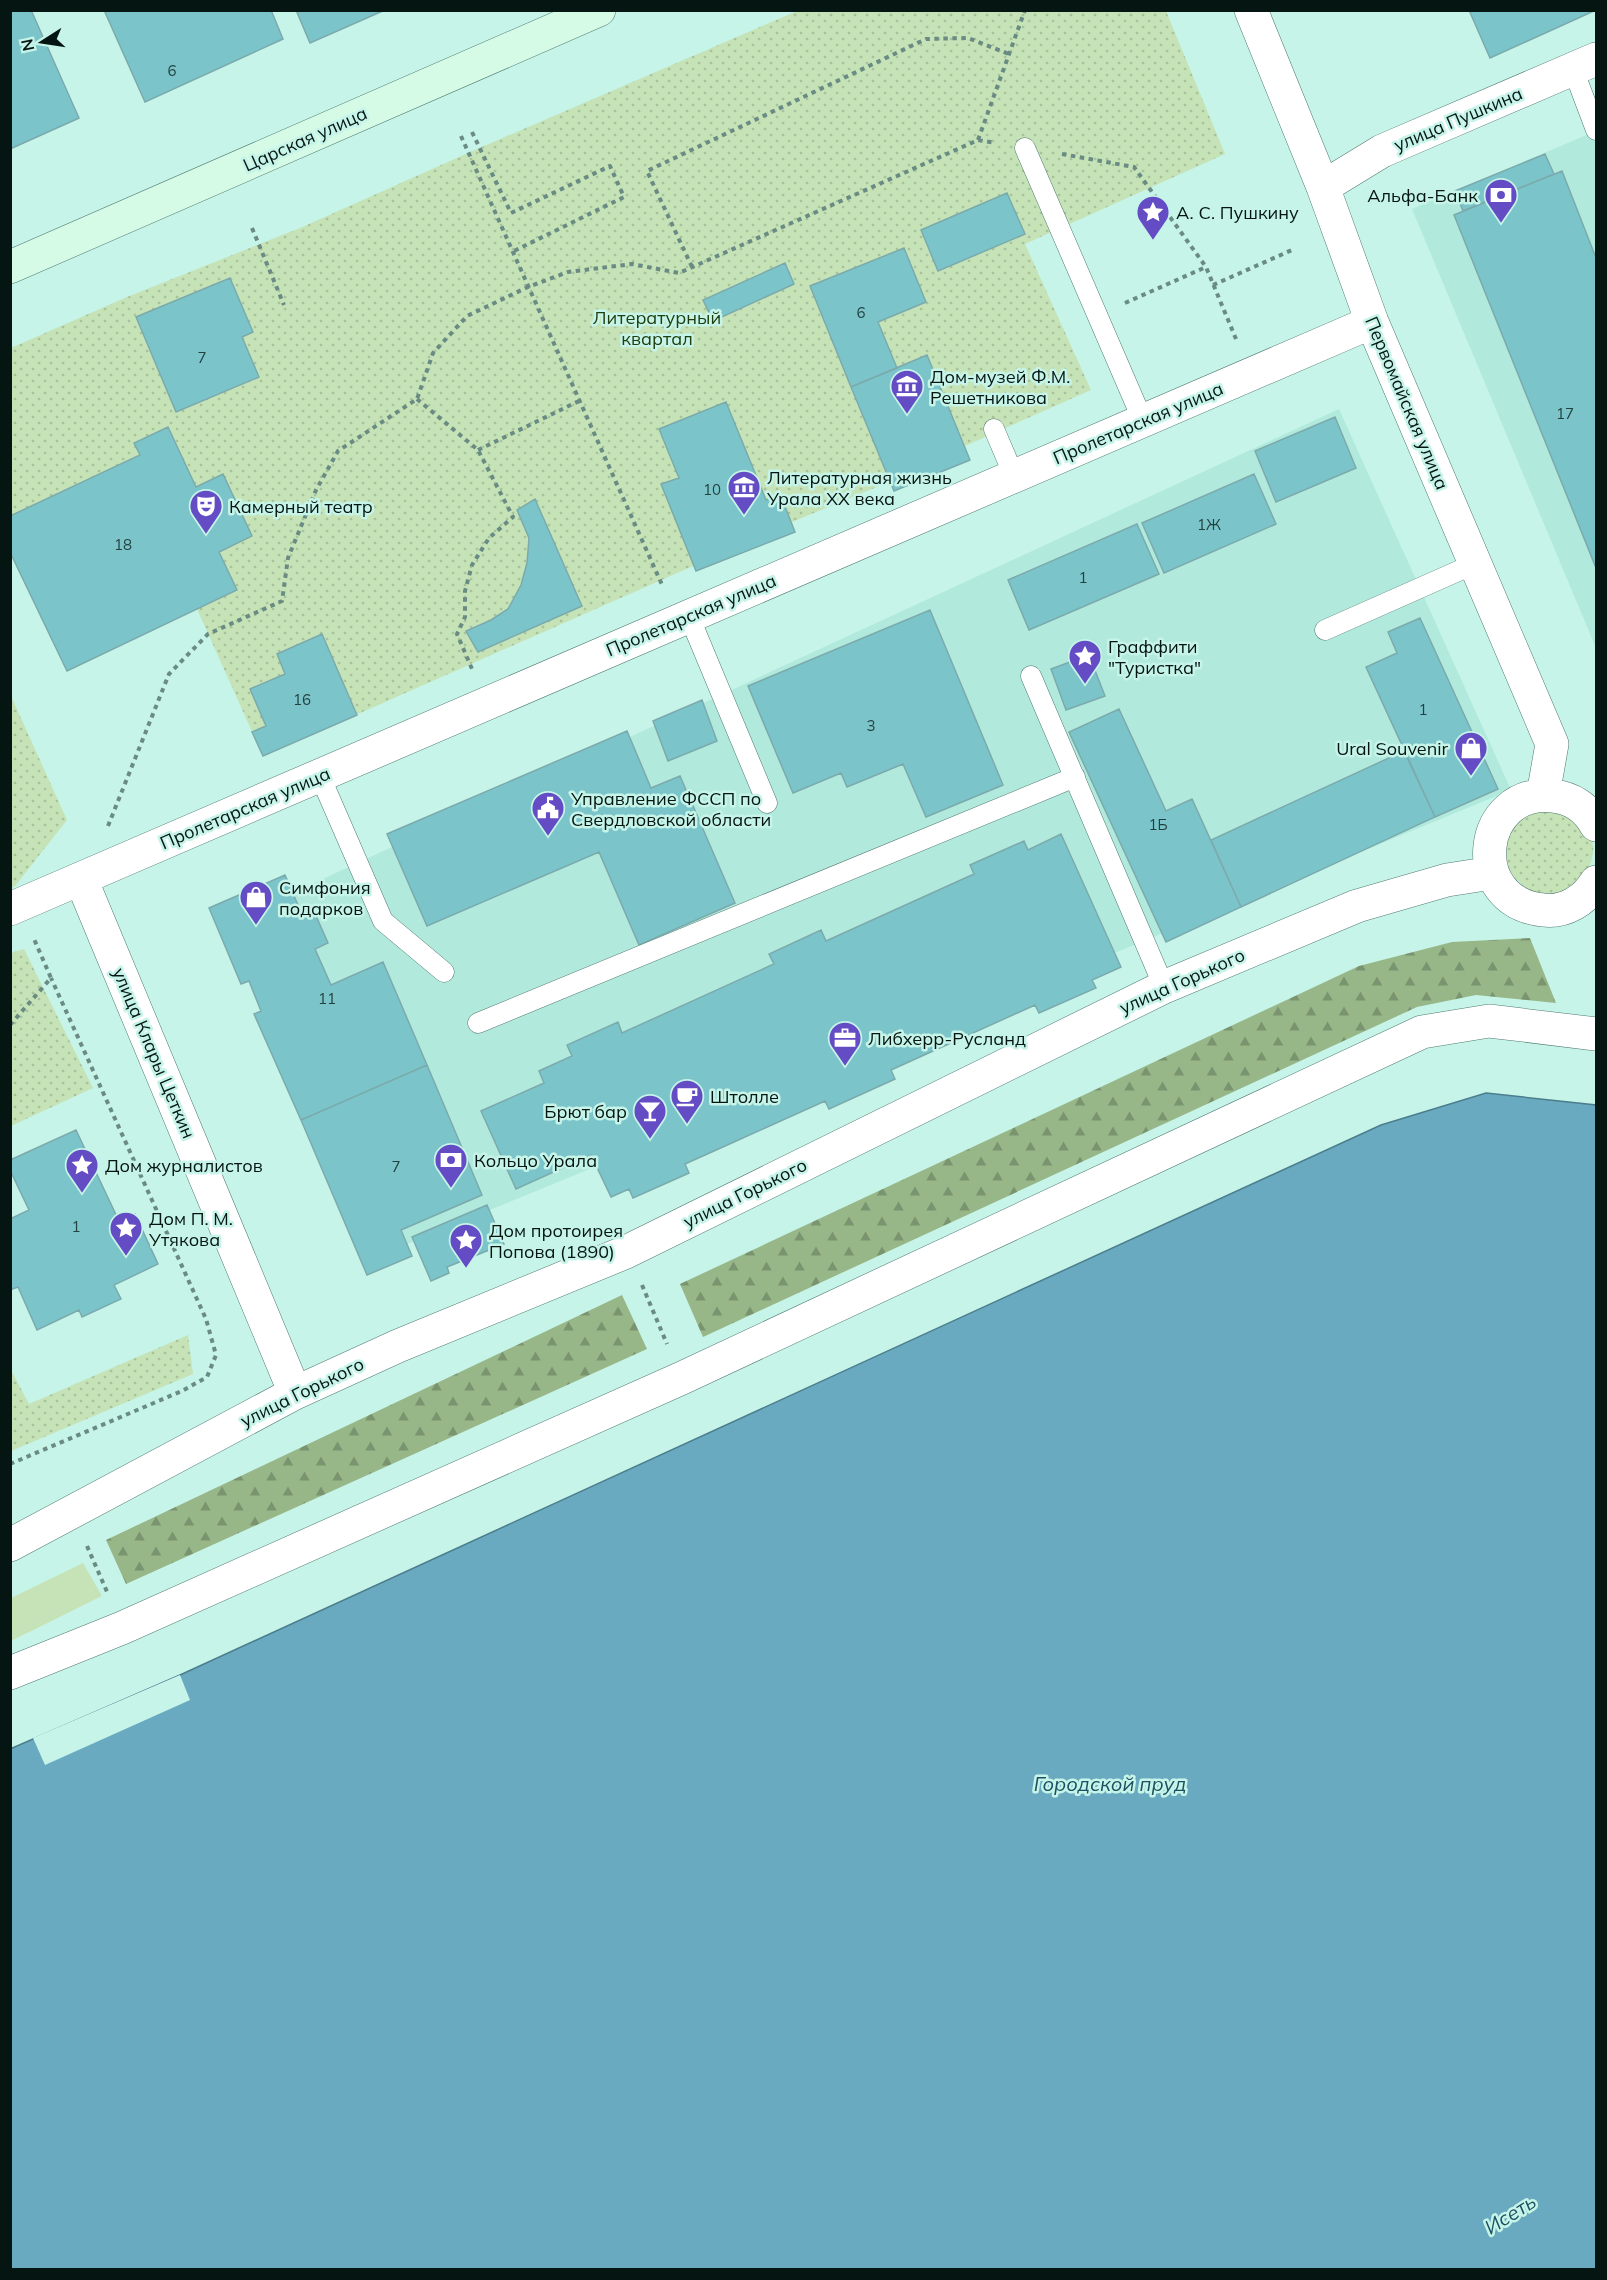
<svg xmlns="http://www.w3.org/2000/svg" width="1607" height="2280" font-family="Mulish,sans-serif">
<style>
.built{fill:#b1e9dc}
.grass{fill:url(#grass-dots)}
.forest{fill:url(#forest-firs)}
.garden{fill:#c5e3b7}
.water{fill:#69aac0;stroke:#4b7e8c;stroke-width:1.5}
.pier{fill:#c6f4e9}
.building{fill:#7bc5ca;stroke:#7baaac;stroke-width:1.5}
.lines{fill:none;stroke-linecap:round;stroke-linejoin:round}
.lane-casing{stroke:#517b72;stroke-width:21}
.street-casing{stroke:#517b72;stroke-width:34}
.secondary-casing{stroke:#517b72;stroke-width:34}
.path{stroke:#6a8b83;stroke-width:4;stroke-dasharray:4.5 4.5;stroke-linecap:butt}
.lane{stroke:#fff;stroke-width:20}
.street{stroke:#fff;stroke-width:33}
.secondary{stroke:#d5fae6;stroke-width:33}
.labels{text-anchor:middle;dominant-baseline:central;stroke-width:5;stroke-linejoin:round;paint-order:stroke}
.number-label{font-size:15px;fill:#224240}
.street-label{font-size:18px;fill:#051612;stroke:#c6f4e9}
.poi-label{font-size:18px;fill:#051612;stroke:#c6f4e9;text-anchor:start}
.park-label{font-size:18px;fill:#213f0e;stroke:#c6f4e9}
.water-label{font-size:20px;font-style:italic;fill:#1b5162;stroke:#c6f4e9}
</style>
<defs>
<pattern id="grass-dots" width="8" height="8" patternUnits="userSpaceOnUse" patternTransform="scale(1.5)"><rect width="8" height="8" fill="#c5e3b7"/><path d="M2 2h.1M6 6h.1" fill="none" stroke="#a8c29c" stroke-width="1.8" stroke-linecap="round"/></pattern>
<pattern id="forest-firs" width="22" height="20" patternUnits="userSpaceOnUse" patternTransform="scale(1.5)"><rect width="22" height="20" fill="#97b788"/><path d="M5 1l3.5 6h-7zM16 11l3.5 6h-7z" fill="#79946e"/></pattern>
</defs>
<rect width="100%" height="100%" fill="#c6f4e9"/>
<path class="built" d="M 1596,131 L 1596,648 L 1412,209 Z
M 1339,409 L 1511,790 L 383,1254 L 260,908 Z"/>
<path class="grass" d="M 797,11 L 1166,11 L 1225,154 L 1025,244 L 1091,390 L 965,446 L 970,460 L 894,491 L 889,482 L 792,522 L 795,532 L 696,571 L 693,566 L 263,756 L 197,609 L 67,671 L 11,552 L 11,348 L 127,297 L 300,228 L 468,153 Z
M 11,696 L 67,820 L 15,886 L 11,888 Z
M 1550,804 C 1560,811 1583,824 1589,833 C 1601,851 1585,886 1566,893 C 1558,897 1546,897 1538,898 L 1502,867 L 1505,828 Z
M 24,949 L 93,1088 L 11,1126 L 11,953 Z
M 188,1335 L 193,1374 L 11,1451 L 11,1370 L 29,1404 Z"/>
<path class="forest" d="M 1530,938 L 1556,1003 L 1476,995 L 1417,1007 L 703,1337 L 680,1284 L 1359,966 L 1452,942 Z
M 622,1295 L 647,1349 L 126,1584 L 106,1540 Z"/>
<path class="garden" d="M 83,1563 L 102,1596 L 11,1641 L 11,1598 Z"/>
<path class="water" d="M 1486,1093 L 1596,1105 L 1596,2269 L 11,2269 L 10,1749 L 180,1675 L 1381,1125 Z"/>
<path class="pier" d="M 180,1675 L 190,1700 L 45,1765 L 33,1738 Z"/>
<path class="building" d="M 10,10 L 31,10 L 79,118 L 10,149 Z
M 104,10 L 271,10 L 283,39 L 145,102 Z
M 296,10 L 385,10 L 310,43 Z
M 1469,10 L 1596,10 L 1490,58 Z
M 1545,154 L 1554,174 L 1463,211 L 1455,191 Z
M 1562,171 L 1596,258 L 1596,568 L 1454,215 Z
M 1007,193 L 1025,234 L 938,271 L 921,230 Z
M 904,248 L 926,302 L 878,322 L 897,368 L 851,387 L 810,286 Z
M 785,263 L 794,284 L 713,321 L 703,300 Z
M 230,278 L 253,332 L 242,337 L 259,377 L 176,412 L 136,317 Z
M 927,355 L 970,460 L 894,491 L 851,387 Z
M 726,402 L 766,500 L 780,494 L 795,532 L 696,571 L 661,484 L 679,478 L 659,429 Z
M 1335,417 L 1356,468 L 1276,502 L 1255,451 Z
M 168,427 L 196,487 L 223,474 L 252,536 L 219,552 L 237,590 L 67,671 L 10,552 L 10,516 L 140,455 L 134,443 Z
M 1254,474 L 1276,524 L 1164,573 L 1142,523 Z
M 535,499 L 582,606 L 478,652 L 466,631 L 491,620 L 508,609 L 521,585 L 527,563 L 529,538 L 517,510 Z
M 1137,524 L 1159,574 L 1029,630 L 1008,580 Z
M 930,610 L 1003,785 L 926,817 L 903,764 L 847,787 L 841,773 L 793,793 L 748,686 Z
M 1420,618 L 1498,789 L 1435,817 L 1366,667 L 1397,653 L 1388,632 Z
M 322,634 L 357,715 L 263,756 L 252,732 L 266,726 L 250,689 L 285,674 L 277,654 Z
M 1089,655 L 1105,696 L 1066,710 L 1051,669 Z
M 702,700 L 717,741 L 668,761 L 653,721 Z
M 1119,709 L 1166,811 L 1192,799 L 1241,907 L 1166,942 L 1069,732 Z
M 627,731 L 651,788 L 680,776 L 735,903 L 639,945 L 599,852 L 427,926 L 387,834 Z
M 1404,751 L 1435,817 L 1241,907 L 1211,840 Z
M 1061,834 L 1121,967 L 1092,980 L 1096,988 L 1039,1013 L 1035,1005 L 891,1070 L 895,1079 L 829,1109 L 825,1101 L 734,1142 L 685,1164 L 689,1173 L 633,1198 L 629,1189 L 611,1197 L 591,1155 L 516,1189 L 481,1111 L 544,1083 L 539,1071 L 572,1056 L 567,1045 L 618,1022 L 622,1033 L 774,964 L 769,954 L 821,930 L 826,941 L 974,874 L 970,865 L 1024,841 L 1028,850 Z
M 285,875 L 301,912 L 312,907 L 328,943 L 315,949 L 331,985 L 383,962 L 427,1065 L 301,1120 L 254,1014 L 261,1011 L 249,981 L 241,984 L 209,908 Z
M 427,1065 L 482,1195 L 401,1230 L 412,1256 L 367,1275 L 301,1120 Z
M 76,1130 L 119,1221 L 135,1214 L 158,1264 L 114,1285 L 121,1299 L 82,1317 L 79,1310 L 37,1330 L 18,1287 L 10,1290 L 10,1219 L 29,1210 L 10,1170 L 10,1160 Z
M 487,1205 L 504,1244 L 447,1267 L 449,1273 L 431,1281 L 412,1237 Z"/>
<g class="lines">
<g class="lane-casing">
<path id="lane" d="M 1573,69 L 1596,130
M 1025,148 L 1143,421
M 994,429 L 1014,476
M 689,616 L 767,803
M 1325,630 L 1474,564
M 1031,676 L 1164,987
M 320,776 L 383,921 L 444,972
M 478,1023 L 1075,777"/>
</g>
<g class="street-casing">
<path id="street" d="M 1251,10 L 1323,187 L 1372,322 L 1552,744 L 1543,795
M 1323,187 L 1382,151 L 1596,59
M 1596,825 C 1587,808 1572,798 1553,796 C 1477,788 1464,902 1543,910 C 1565,913 1585,900 1596,882
M 81,879 L 295,1393
M 10,909 L 1372,322
M 10,1545 L 295,1393 L 398,1346 L 626,1252 L 1164,987 L 1357,906 L 1447,880 L 1492,873
M 10,1673 L 122,1628 L 682,1378 L 1422,1032 L 1489,1021 L 1596,1034"/>
</g>
<g class="secondary-casing">
<path id="secondary" d="M 10,267 L 599,10"/>
</g>
<path class="path" d="M 472,132 L 511,213 L 610,166 L 624,197 L 512,252
M 461,136 L 663,587
M 978,140 L 1025,10
M 1062,154 L 1134,167 L 1206,267 L 1236,339
M 252,228 L 284,305
M 692,267 L 647,171 L 926,39 L 968,38 L 1009,54
M 1213,285 L 1292,250
M 1125,303 L 1206,267
M 417,399 L 478,450 L 513,517 L 489,538 L 472,565 L 465,591 L 465,617 L 457,634 L 472,669
M 478,450 L 579,401
M 108,826 L 169,674 L 208,634 L 282,601 L 288,558 L 316,490 L 338,451 L 417,399 L 433,353 L 467,316 L 528,287 L 568,272 L 632,264 L 679,273 L 978,140 L 996,143
M 10,1025 L 51,978 L 34,939
M 642,1285 L 667,1344
M 10,1464 L 182,1391 L 207,1377 L 216,1355 L 206,1319 L 51,978
M 87,1546 L 108,1594"/>
<use href="#lane" class="lane"/>
<use href="#street" class="street"/>
<use href="#secondary" class="secondary"/>
</g>
<defs>
<g id="bank-pin" transform="scale(1.725)"><path d="M0 17L-7.5 6A9.5 9.5 0 1 1 7.5 6Z" fill="#644cc5" stroke="#c6f4e9"/><path d="M-6-4H6V4H-6ZM0-2.3a2.3 2.3 0 1 0 0 4.6a2.3 2.3 0 1 0 0-4.6Z" fill="#fff"/></g>
<g id="sight-pin" transform="scale(1.725)"><path d="M0 17L-7.5 6A9.5 9.5 0 1 1 7.5 6Z" fill="#644cc5" stroke="#c6f4e9"/><path d="M0-6L1.8-2.2L6-1.7L2.9 1.2L3.7 5.4L0 3.3L-3.7 5.4L-2.9 1.2L-6-1.7L-1.8-2.2Z" fill="#fff"/></g>
<g id="museum-pin" transform="scale(1.725)"><path d="M0 17L-7.5 6A9.5 9.5 0 1 1 7.5 6Z" fill="#644cc5" stroke="#c6f4e9"/><path d="M0-6L6-3V-2H-6V-3ZM-5-1h2V3h-2ZM-1-1h2V3h-2ZM3-1h2V3H3ZM-6 4H6V6H-6Z" fill="#fff"/></g>
<g id="theatre-pin" transform="scale(1.725)"><path d="M0 17L-7.5 6A9.5 9.5 0 1 1 7.5 6Z" fill="#644cc5" stroke="#c6f4e9"/><path d="M-5-5.5Q0-4 5-5.5V0Q5 5 0 6Q-5 5-5 0ZM-3.3-2.5H-1v1.5H-3.3ZM1-2.5H3.3v1.5H1ZM-2.8 1Q0 5.5 2.8 1Z" fill="#fff"/></g>
<g id="shop-pin" transform="scale(1.725)"><path d="M0 17L-7.5 6A9.5 9.5 0 1 1 7.5 6Z" fill="#644cc5" stroke="#c6f4e9"/><path d="M-5-2.5h2.3a2.7 3.5 0 0 1 5.4 0H5L5.5 6h-11ZM-1.5-2.5h3a1.5 2.3 0 0 0-3 0Z" fill="#fff"/></g>
<g id="civic-pin" transform="scale(1.725)"><path d="M0 17L-7.5 6A9.5 9.5 0 1 1 7.5 6Z" fill="#644cc5" stroke="#c6f4e9"/><path d="M-.6-6.5H3V-4.5H.6V-3L4-1V1h2V6H-6V1h2V-1L-.6-3ZM-1.2 2.5V6h2.4V2.5Z" fill="#fff"/></g>
<g id="office-pin" transform="scale(1.725)"><path d="M0 17L-7.5 6A9.5 9.5 0 1 1 7.5 6Z" fill="#644cc5" stroke="#c6f4e9"/><path d="M-6-3h4V-5.5h4V-3h4V5H-6ZM-1-4.5V-3h2v-1.5ZM-6 0V1H6V0Z" fill="#fff"/></g>
<g id="cafe-pin" transform="scale(1.725)"><path d="M0 17L-7.5 6A9.5 9.5 0 1 1 7.5 6Z" fill="#644cc5" stroke="#c6f4e9"/><path d="M-5.5-4.5H6V0H3Q3 3.5 0 3.5H-2.5Q-5.5 3.5-5.5 0ZM3-3.2v2h1.7v-2ZM-6 4.5H4V6H-6Z" fill="#fff"/></g>
<g id="bar-pin" transform="scale(1.725)"><path d="M0 17L-7.5 6A9.5 9.5 0 1 1 7.5 6Z" fill="#644cc5" stroke="#c6f4e9"/><path d="M-6-5H6L.8 .8V4.5H3.5V6h-7V4.5H-.8V.8Z" fill="#fff"/></g>
</defs>
<g fill-rule="evenodd">
<use href="#bank-pin" x="1501" y="195"/>
<use href="#sight-pin" x="1153" y="212"/>
<use href="#museum-pin" x="907" y="386"/>
<use href="#museum-pin" x="744" y="487"/>
<use href="#theatre-pin" x="206" y="506"/>
<use href="#sight-pin" x="1085" y="656"/>
<use href="#shop-pin" x="1471" y="748"/>
<use href="#civic-pin" x="548" y="808"/>
<use href="#shop-pin" x="256" y="897"/>
<use href="#office-pin" x="845" y="1038"/>
<use href="#cafe-pin" x="687" y="1096"/>
<use href="#bar-pin" x="650" y="1111"/>
<use href="#bank-pin" x="451" y="1160"/>
<use href="#sight-pin" x="82" y="1165"/>
<use href="#sight-pin" x="126" y="1228"/>
<use href="#sight-pin" x="466" y="1240"/>
</g>
<g class="labels">
<g class="number-label">
<text x="172" y="70">6</text>
<text x="861" y="312">6</text>
<text x="202" y="357">7</text>
<text x="1565" y="413">17</text>
<text x="712" y="489">10</text>
<text x="1209" y="524">1Ж</text>
<text x="123" y="544">18</text>
<text x="1083" y="577">1</text>
<text x="302" y="699">16</text>
<text x="1423" y="709">1</text>
<text x="871" y="725">3</text>
<text x="1158" y="824">1Б</text>
<text x="327" y="998">11</text>
<text x="396" y="1166">7</text>
<text x="76" y="1226">1</text>
</g>
<g class="street-label">
<text transform="translate(1458 119) rotate(-23)">улица Пушкина</text>
<text transform="translate(305 139) rotate(-24)">Царская улица</text>
<text transform="translate(1407 403) rotate(67)">Первомайская улица</text>
<text transform="translate(1138 423) rotate(-23)">Пролетарская улица</text>
<text transform="translate(691 615) rotate(-23)">Пролетарская улица</text>
<text transform="translate(245 808) rotate(-23)">Пролетарская улица</text>
<text transform="translate(1182 981) rotate(-24)">улица Горького</text>
<text transform="translate(154 1053) rotate(67)">улица Клары Цеткин</text>
<text transform="translate(745 1193) rotate(-26)">улица Горького</text>
<text transform="translate(302 1392) rotate(-26)">улица Горького</text>
</g>
<g class="poi-label">
<text x="1478" y="195" text-anchor="end">Альфа-Банк</text>
<text x="1176" y="212">А. С. Пушкину</text>
<text x="930" y="376">Дом-музей Ф.М.<tspan x="930" dy="21">Решетникова</tspan></text>
<text x="767" y="477">Литературная жизнь<tspan x="767" dy="21">Урала XX века</tspan></text>
<text x="229" y="506">Камерный театр</text>
<text x="1108" y="646">Граффити<tspan x="1108" dy="21">"Туристка"</tspan></text>
<text x="1448" y="748" text-anchor="end">Ural Souvenir</text>
<text x="571" y="798">Управление ФССП по<tspan x="571" dy="21">Свердловской области</tspan></text>
<text x="279" y="887">Симфония<tspan x="279" dy="21">подарков</tspan></text>
<text x="868" y="1038">Либхерр-Русланд</text>
<text x="710" y="1096">Штолле</text>
<text x="627" y="1111" text-anchor="end">Брют бар</text>
<text x="474" y="1160">Кольцо Урала</text>
<text x="105" y="1165">Дом журналистов</text>
<text x="149" y="1218">Дом П. М.<tspan x="149" dy="21">Утякова</tspan></text>
<text x="489" y="1230">Дом протоирея<tspan x="489" dy="21">Попова (1890)</tspan></text>
</g>
<g class="park-label">
<text x="657" y="317">Литературный<tspan x="657" dy="21">квартал</tspan></text>
</g>
<g class="water-label">
<text x="1110" y="1783">Городской пруд</text>
<text transform="translate(1510 2214) rotate(-32)">Исеть</text>
</g>
</g>
<rect width="1607" height="2280" fill="none" stroke="#051612" stroke-width="24"/>
<g transform="translate(42 42) rotate(258)" stroke="#c6f4e9" stroke-width="4.5" paint-order="stroke">
<path d="M0-4.5L10 22L0 15L-10 22Z" fill="#051612"/>
<text y="-9" font-size="16" font-weight="bold" text-anchor="middle" fill="#051612">N</text>
</g>
</svg>
